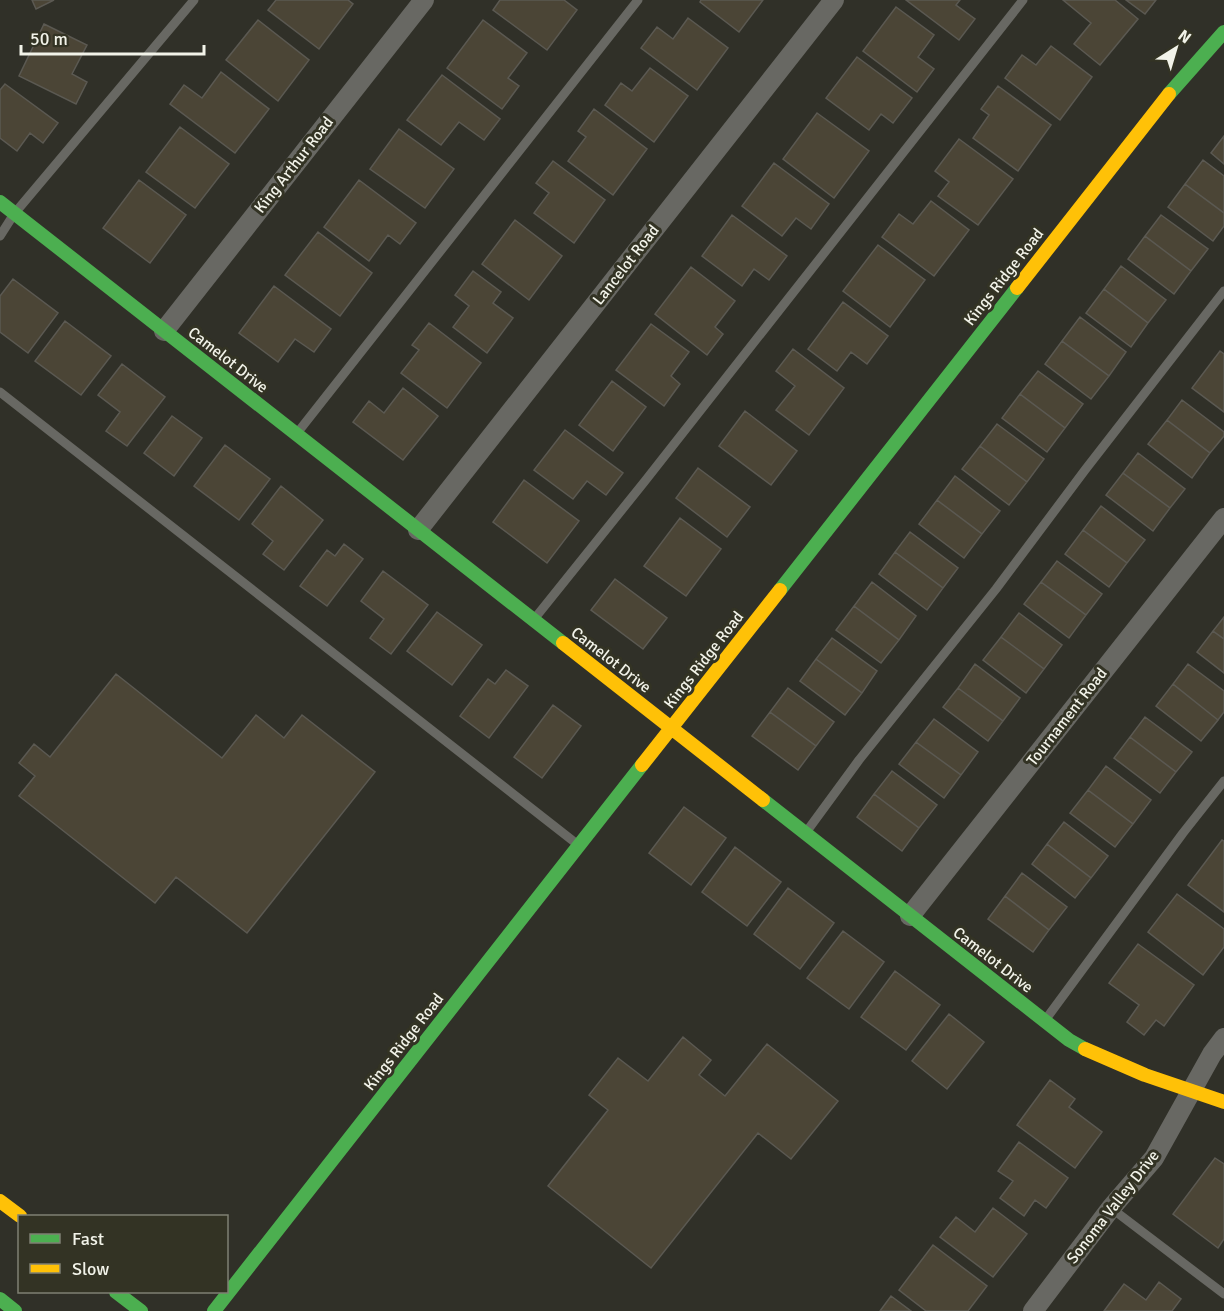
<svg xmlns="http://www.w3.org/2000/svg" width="1224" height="1311" font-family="Signika,sans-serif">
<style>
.building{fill:#4b4536;stroke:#5b5952;stroke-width:1.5}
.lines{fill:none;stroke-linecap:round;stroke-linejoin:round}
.lane{stroke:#686863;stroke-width:9}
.street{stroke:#686863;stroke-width:20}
.fast{stroke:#4caf50;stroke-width:14}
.slow{stroke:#ffc107;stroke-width:14}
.labels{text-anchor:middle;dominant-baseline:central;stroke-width:6;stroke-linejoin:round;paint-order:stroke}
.street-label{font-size:16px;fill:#f2f3e9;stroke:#333324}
</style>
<rect width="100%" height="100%" fill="#303028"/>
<path class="building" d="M 32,0 L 54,0 L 36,9 Z
M 276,0 L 348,0 L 353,4 L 319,49 L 268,10 Z
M 500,0 L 564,0 L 577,10 L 547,50 L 493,10 Z
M 701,0 L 763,0 L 739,32 L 700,2 Z
M 906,0 L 960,0 L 956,5 L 975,19 L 959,40 Z
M 1063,0 L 1115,0 L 1138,19 L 1100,65 L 1074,44 L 1091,23 Z
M 1126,0 L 1156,0 L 1145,14 Z
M 896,7 L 934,35 L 918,57 L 934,69 L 917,92 L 863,51 Z
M 688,18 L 728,48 L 697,90 L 641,48 L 657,27 L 673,39 Z
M 258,20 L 309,60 L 278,101 L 226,60 Z
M 483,20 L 527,53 L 508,78 L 519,86 L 502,109 L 447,68 Z
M 44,24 L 87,45 L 72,74 L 87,82 L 76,104 L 19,76 Z
M 1051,46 L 1092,77 L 1060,120 L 1005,78 L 1022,55 L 1036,65 Z
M 857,57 L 912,98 L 893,123 L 881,114 L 869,130 L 826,98 Z
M 650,68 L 688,96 L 654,142 L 605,105 L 621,83 L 632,91 Z
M 221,72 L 269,109 L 235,153 L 170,104 L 184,85 L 202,98 Z
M 442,75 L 500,119 L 484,140 L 459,122 L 441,145 L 407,120 Z
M 5,84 L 58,123 L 43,143 L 30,133 L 17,151 L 0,138 L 0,90 Z
M 998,86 L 1051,125 L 1018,171 L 973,138 L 989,115 L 981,109 Z
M 594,109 L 647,149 L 613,195 L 568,161 L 586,137 L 578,131 Z
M 817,113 L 869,151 L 834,198 L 783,159 Z
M 180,127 L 229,164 L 195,208 L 146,172 Z
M 399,129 L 454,169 L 425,208 L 370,169 Z
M 1224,136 L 1224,164 L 1211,153 Z
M 959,139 L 1013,179 L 978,225 L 938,196 L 949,182 L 935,171 Z
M 1203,160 L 1224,176 L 1224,213 L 1185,184 Z
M 553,161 L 605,200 L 574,243 L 534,213 L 549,193 L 536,183 Z
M 774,163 L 829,204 L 811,229 L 796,218 L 782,236 L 742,206 Z
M 139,180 L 186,215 L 150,263 L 103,228 Z
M 359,180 L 416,223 L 400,244 L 388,235 L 369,261 L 324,227 Z
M 1185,184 L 1224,213 L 1224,226 L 1213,241 L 1168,207 Z
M 931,201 L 969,230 L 934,276 L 882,237 L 899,214 L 913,224 Z
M 732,215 L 787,256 L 769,280 L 754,269 L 742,286 L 702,256 Z
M 1161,215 L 1208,249 L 1191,271 L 1145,236 Z
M 515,220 L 562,256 L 529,300 L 482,264 Z
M 318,232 L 372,273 L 340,316 L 285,275 Z
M 1145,236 L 1191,271 L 1174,294 L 1128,259 Z
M 878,245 L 925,280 L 890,327 L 843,291 Z
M 1121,266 L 1166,300 L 1148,323 L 1104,289 Z
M 691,267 L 735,301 L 715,327 L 723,334 L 707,355 L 655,314 Z
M 473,271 L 501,292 L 493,303 L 513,318 L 487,353 L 453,327 L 469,306 L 455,295 Z
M 13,279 L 58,313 L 28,353 L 0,332 L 0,296 Z
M 274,286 L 331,329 L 314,352 L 295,339 L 278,362 L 239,333 Z
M 1104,289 L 1148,323 L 1131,347 L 1086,313 Z
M 843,302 L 888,336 L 867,364 L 851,352 L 837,371 L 808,349 Z
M 1080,317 L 1126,352 L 1109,376 L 1062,341 Z
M 65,321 L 111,356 L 81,395 L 35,361 Z
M 429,323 L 481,363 L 447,408 L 401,373 L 419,350 L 412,345 Z
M 651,324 L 689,352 L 671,376 L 680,384 L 664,406 L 616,370 Z
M 1062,341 L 1109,376 L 1091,399 L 1045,364 Z
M 793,349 L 844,388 L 809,435 L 776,410 L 795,386 L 776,371 Z
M 1220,351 L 1224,354 L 1224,412 L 1192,388 Z
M 122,364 L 165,397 L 127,446 L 106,431 L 120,412 L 98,395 Z
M 1038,371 L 1083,404 L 1065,428 L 1020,394 Z
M 612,381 L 646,407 L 613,451 L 579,425 Z
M 403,388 L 438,416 L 403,460 L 353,422 L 369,401 L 384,413 Z
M 1020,394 L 1065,428 L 1047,452 L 1002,418 Z
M 1182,400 L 1224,432 L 1224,436 L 1210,453 L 1167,420 Z
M 745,411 L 797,451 L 771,485 L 719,446 Z
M 172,416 L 202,438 L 174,476 L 144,453 Z
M 1167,420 L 1210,453 L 1192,478 L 1148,444 Z
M 997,424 L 1044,459 L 1027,482 L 980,446 Z
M 565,430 L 623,473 L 606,495 L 587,481 L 573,499 L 534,470 Z
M 225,445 L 270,479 L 239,520 L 194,486 Z
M 980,446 L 1027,482 L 1009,505 L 962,469 Z
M 1138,453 L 1185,489 L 1170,508 L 1123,473 Z
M 698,468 L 750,507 L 727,537 L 676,498 Z
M 1123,473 L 1170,508 L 1153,531 L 1106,495 Z
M 955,476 L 1000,511 L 982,534 L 937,500 Z
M 524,480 L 579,521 L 547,563 L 493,522 Z
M 281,486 L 323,520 L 284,570 L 263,554 L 273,541 L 252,524 Z
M 937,500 L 982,534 L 964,558 L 919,524 Z
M 1101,506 L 1145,540 L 1127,563 L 1083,530 Z
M 680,518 L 721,549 L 686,596 L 644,566 Z
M 1083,530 L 1127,563 L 1109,587 L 1065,554 Z
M 910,532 L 958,568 L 943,588 L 895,552 Z
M 344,544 L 363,559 L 327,606 L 300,586 L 327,550 L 335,556 Z
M 895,552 L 943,588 L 927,610 L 879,574 Z
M 1057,561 L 1102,594 L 1086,615 L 1041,582 Z
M 383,571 L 428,605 L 391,654 L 370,638 L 384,619 L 361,601 Z
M 615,579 L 667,618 L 643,649 L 591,610 Z
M 872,582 L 916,616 L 899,640 L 854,606 Z
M 1041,582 L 1086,615 L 1069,638 L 1024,604 Z
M 854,606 L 899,640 L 881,663 L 836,630 Z
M 437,612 L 482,645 L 452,685 L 407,651 Z
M 1019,613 L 1062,645 L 1044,669 L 1001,637 Z
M 1224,617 L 1224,639 L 1213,631 Z
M 1213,631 L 1224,639 L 1224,673 L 1197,652 Z
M 1001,637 L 1044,669 L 1026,693 L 983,660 Z
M 832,638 L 877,671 L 862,693 L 816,659 Z
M 816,659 L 862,693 L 845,715 L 800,681 Z
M 975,664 L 1020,698 L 1003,721 L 958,688 Z
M 1188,664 L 1224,691 L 1224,712 L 1218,720 L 1173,684 Z
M 506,670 L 528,686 L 489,738 L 460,716 L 488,679 L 495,684 Z
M 116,674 L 222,758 L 256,715 L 284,738 L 302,715 L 375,772 L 247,933 L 176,877 L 155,903 L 19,796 L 35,776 L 19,763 L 34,744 L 50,757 Z
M 1173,684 L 1218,720 L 1201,741 L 1156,706 Z
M 788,688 L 834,722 L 816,746 L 770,712 Z
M 958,688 L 1003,721 L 988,741 L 943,707 Z
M 553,705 L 581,726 L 542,778 L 514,757 Z
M 770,712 L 816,746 L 798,770 L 752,736 Z
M 1145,717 L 1192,752 L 1176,772 L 1130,737 Z
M 934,719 L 978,752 L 961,775 L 916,742 Z
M 1130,737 L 1176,772 L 1160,793 L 1114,758 Z
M 916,742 L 961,775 L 944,798 L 899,764 Z
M 1106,766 L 1151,800 L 1133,824 L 1088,790 Z
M 892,771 L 937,805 L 919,828 L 874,794 Z
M 1088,790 L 1133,824 L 1115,847 L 1070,813 Z
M 874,794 L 919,828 L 902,851 L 857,817 Z
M 684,807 L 726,838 L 691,885 L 649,853 Z
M 1064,822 L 1108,856 L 1091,878 L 1047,844 Z
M 1222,840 L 1224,841 L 1224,912 L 1188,885 Z
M 1047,844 L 1091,878 L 1075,898 L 1032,864 Z
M 735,847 L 781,882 L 747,926 L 702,892 Z
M 1022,873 L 1067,907 L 1049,930 L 1005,896 Z
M 788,888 L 834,923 L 800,969 L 754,934 Z
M 1177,894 L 1224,929 L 1224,947 L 1203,975 L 1148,932 Z
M 1005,896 L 1049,930 L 1033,952 L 988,919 Z
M 843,931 L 884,962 L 849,1009 L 807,978 Z
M 1138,944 L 1194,985 L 1164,1026 L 1156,1020 L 1144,1035 L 1127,1022 L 1139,1005 L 1109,983 Z
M 895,971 L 940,1005 L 906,1050 L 861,1017 Z
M 949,1014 L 984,1042 L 947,1089 L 912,1061 Z
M 683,1037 L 711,1060 L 699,1075 L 725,1096 L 767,1044 L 838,1101 L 791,1159 L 758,1133 L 651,1268 L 548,1186 L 608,1110 L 589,1095 L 618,1058 L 648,1081 Z
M 1050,1080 L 1075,1099 L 1069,1107 L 1102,1132 L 1075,1168 L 1017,1125 Z
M 1019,1142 L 1068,1178 L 1046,1208 L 1035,1200 L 1024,1216 L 1000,1198 L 1013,1181 L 998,1171 Z
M 1215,1158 L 1224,1164 L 1224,1239 L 1218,1248 L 1173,1214 Z
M 993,1208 L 1027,1234 L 993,1277 L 940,1237 L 956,1217 L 975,1232 Z
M 933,1245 L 987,1286 L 968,1311 L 926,1311 L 899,1290 Z
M 1159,1282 L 1181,1299 L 1172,1311 L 1104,1311 L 1124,1284 L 1146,1300 Z
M 891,1296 L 911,1311 L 880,1311 Z"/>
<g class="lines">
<path class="lane" d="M 0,236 L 14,214 L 194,0
M 0,392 L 577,844
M 298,432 L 638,0
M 535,618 L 645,481 L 1023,0
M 807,831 L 859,760 L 996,589 L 1085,470 L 1224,291
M 1046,1019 L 1183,833 L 1224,781
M 1111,1208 L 1224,1294"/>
<path class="street" d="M 164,331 L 424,0
M 418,530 L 834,0
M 910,916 L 1224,518
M 1033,1311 L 1111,1208 L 1154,1158 L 1212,1054 L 1224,1038"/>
<path class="fast" d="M 1169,94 L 1224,32
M 0,202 L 563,643
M 780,590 L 1017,288
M 763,800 L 1069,1040 L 1085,1049
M 116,1292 L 141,1311
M 0,1299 L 15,1311
M 214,1311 L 642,765"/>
<path class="slow" d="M 1017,288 L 1169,94
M 563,643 L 763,800
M 642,765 L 780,590
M 1085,1049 L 1145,1075 L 1224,1102
M 0,1201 L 20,1216"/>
</g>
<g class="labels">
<g class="street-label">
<text transform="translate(294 165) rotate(-52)">King Arthur Road</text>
<text transform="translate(626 265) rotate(-52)">Lancelot Road</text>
<text transform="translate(1004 277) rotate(-52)">Kings Ridge Road</text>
<text transform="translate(228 360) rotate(38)">Camelot Drive</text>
<text transform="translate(611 660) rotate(38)">Camelot Drive</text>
<text transform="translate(704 660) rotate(-52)">Kings Ridge Road</text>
<text transform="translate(1067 717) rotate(-52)">Tournament Road</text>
<text transform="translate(993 960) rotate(38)">Camelot Drive</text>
<text transform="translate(404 1042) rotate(-52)">Kings Ridge Road</text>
<text transform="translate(1113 1207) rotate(-52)">Sonoma Valley Drive</text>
</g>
</g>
<rect x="18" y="1215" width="210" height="78" fill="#333324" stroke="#7f8073" stroke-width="1.5"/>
<rect x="30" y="1234" width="30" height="9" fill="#4caf50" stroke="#7f8073" stroke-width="1.5"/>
<text x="72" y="1245" font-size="18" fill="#f2f3e9">Fast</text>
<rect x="30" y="1264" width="30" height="9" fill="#ffc107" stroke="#7f8073" stroke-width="1.5"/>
<text x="72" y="1275" font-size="18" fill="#f2f3e9">Slow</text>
<g transform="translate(1176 48) rotate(37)" stroke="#333324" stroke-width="4.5" paint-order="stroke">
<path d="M0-4.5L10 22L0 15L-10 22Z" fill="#f2f3e9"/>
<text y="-9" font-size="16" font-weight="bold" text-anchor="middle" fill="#f2f3e9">N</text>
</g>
<path d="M21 45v9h183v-9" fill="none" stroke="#f2f3e9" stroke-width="3"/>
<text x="30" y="45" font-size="18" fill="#f2f3e9" stroke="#333324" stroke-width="4.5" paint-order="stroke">50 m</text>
</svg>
